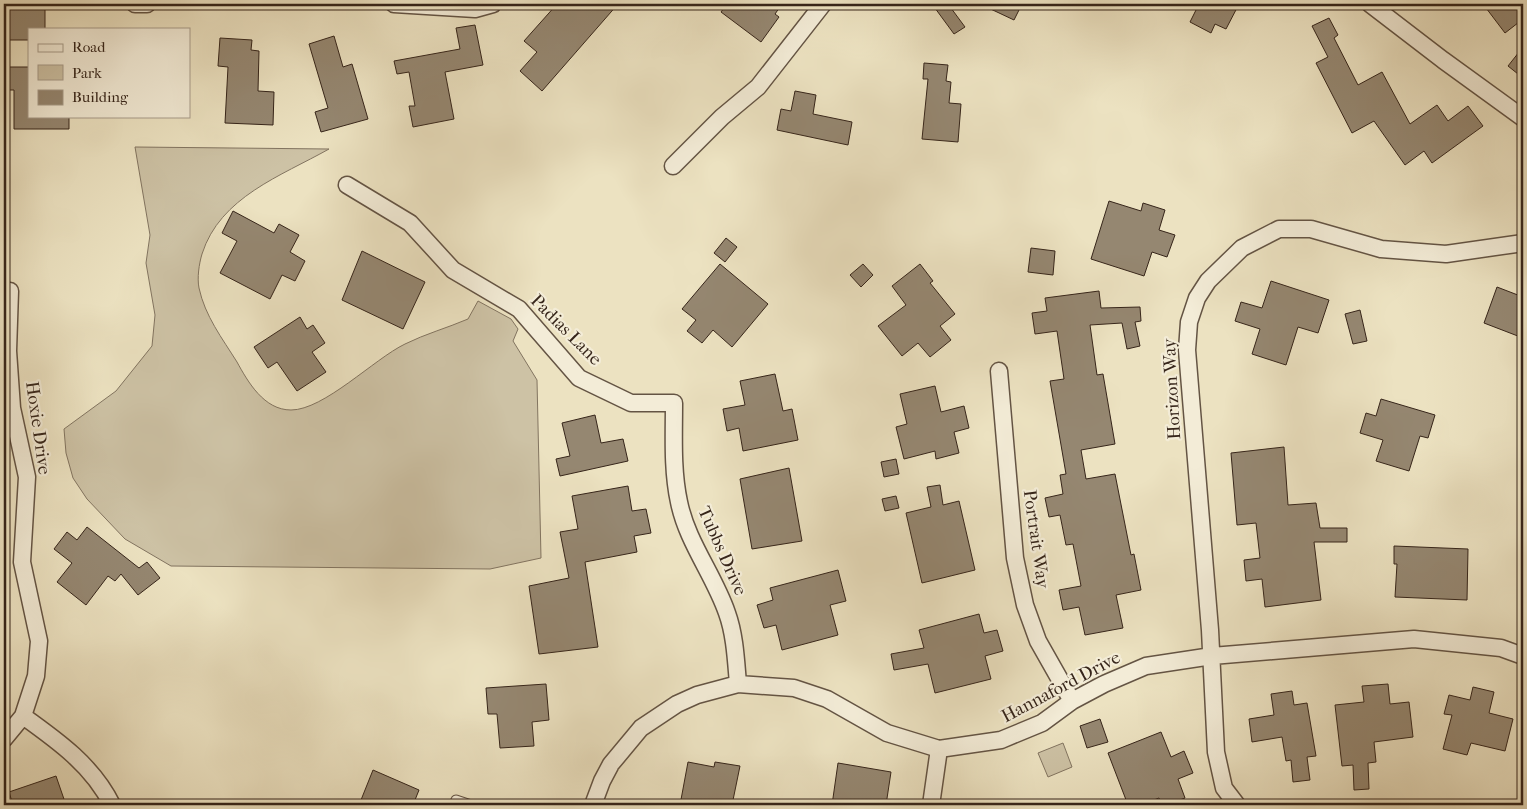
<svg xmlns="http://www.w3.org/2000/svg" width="1527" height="809" font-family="'IM FELL French Canon',serif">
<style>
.green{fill:#cdc2a5;stroke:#827460}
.building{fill:#958771;stroke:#36251a}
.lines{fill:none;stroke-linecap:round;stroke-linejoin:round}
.service-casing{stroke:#645444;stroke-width:11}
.minor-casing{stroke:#645444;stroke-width:19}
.service{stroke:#f3ecd7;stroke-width:9}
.minor{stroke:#f3ecd7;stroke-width:16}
.labels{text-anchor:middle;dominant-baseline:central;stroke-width:4.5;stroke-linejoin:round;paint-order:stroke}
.street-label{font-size:18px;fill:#36251a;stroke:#f3ecd7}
</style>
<rect width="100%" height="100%" fill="#ece2c1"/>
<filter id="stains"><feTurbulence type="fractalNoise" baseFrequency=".004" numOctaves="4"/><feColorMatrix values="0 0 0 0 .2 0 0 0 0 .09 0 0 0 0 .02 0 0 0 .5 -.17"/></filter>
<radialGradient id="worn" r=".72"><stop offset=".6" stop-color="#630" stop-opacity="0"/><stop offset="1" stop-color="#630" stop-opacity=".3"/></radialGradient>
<path class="green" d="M 135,147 L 329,149 C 281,176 220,197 202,254 C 199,264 197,278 199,288 C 205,316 222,338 237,362 C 248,382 264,410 291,410 C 324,410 374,359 405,344 C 425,334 447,328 468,319 L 478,301 L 511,319 L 518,329 L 513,341 L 537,380 L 541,558 L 490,569 L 171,566 L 125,539 L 87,499 L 73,478 L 66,453 L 64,429 L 116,391 L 152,346 L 155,315 L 146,263 L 150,235 Z
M 1063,743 L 1072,767 L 1048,777 L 1038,753 Z"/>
<path class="building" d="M 8,4 L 45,4 L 45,29 L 29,29 L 29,40 L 8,40 Z
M 557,4 L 618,4 L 542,91 L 520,71 L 537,52 L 524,41 Z
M 727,4 L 782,4 L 775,14 L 779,17 L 761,42 L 721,12 Z
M 932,4 L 948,4 L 965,27 L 954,34 Z
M 980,4 L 1022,4 L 1014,20 Z
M 1199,4 L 1239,4 L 1226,29 L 1215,24 L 1211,33 L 1190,22 Z
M 1483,4 L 1523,4 L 1523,19 L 1505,33 Z
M 1329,18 L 1338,35 L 1334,38 L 1358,85 L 1382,72 L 1410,124 L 1437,105 L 1448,121 L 1468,106 L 1483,126 L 1432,163 L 1424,151 L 1405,165 L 1374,121 L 1352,133 L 1316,63 L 1328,57 L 1312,26 Z
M 475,25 L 483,65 L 445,72 L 454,119 L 413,127 L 409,106 L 415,106 L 409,72 L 397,74 L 394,61 L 460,49 L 456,28 Z
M 334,36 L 343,67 L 352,64 L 368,119 L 321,132 L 315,112 L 328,108 L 309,44 Z
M 220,38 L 252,40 L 251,50 L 259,51 L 258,91 L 274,92 L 273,125 L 225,123 L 228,67 L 218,66 Z
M 1523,47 L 1523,78 L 1508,66 Z
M 924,63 L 948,65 L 946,81 L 951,82 L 949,103 L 961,104 L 958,142 L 922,139 L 928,79 L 923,79 Z
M 5,67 L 29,67 L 29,116 L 69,116 L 69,129 L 14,129 L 14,90 L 5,90 Z
M 795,91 L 816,95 L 813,114 L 852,122 L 848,145 L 777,130 L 781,109 L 791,111 Z
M 1109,201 L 1141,211 L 1143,203 L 1165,210 L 1159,230 L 1175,235 L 1167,257 L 1152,252 L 1144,276 L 1091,259 Z
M 233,211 L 274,233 L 279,224 L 299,235 L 290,252 L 305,261 L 295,281 L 282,275 L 270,299 L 220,273 L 237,241 L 222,233 Z
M 726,238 L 737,247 L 725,262 L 714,253 Z
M 1031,248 L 1055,251 L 1053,275 L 1028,272 Z
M 362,251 L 425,282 L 403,329 L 342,300 Z
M 720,264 L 768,304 L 732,347 L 713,330 L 702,343 L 687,331 L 696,320 L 682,309 Z
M 863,264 L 873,275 L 861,287 L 850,275 Z
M 920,264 L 933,281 L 930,283 L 955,314 L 940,326 L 951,340 L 930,357 L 918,343 L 902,356 L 878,326 L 906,305 L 892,286 Z
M 1271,281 L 1329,300 L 1318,333 L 1298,327 L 1286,365 L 1252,354 L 1260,329 L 1235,321 L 1241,302 L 1262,308 Z
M 1497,287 L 1523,297 L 1523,338 L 1484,323 Z
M 1099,291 L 1101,308 L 1140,307 L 1141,321 L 1135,322 L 1140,346 L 1127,349 L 1122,323 L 1090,325 L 1097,375 L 1103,374 L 1115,444 L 1081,450 L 1086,479 L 1115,474 L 1131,555 L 1134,554 L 1141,590 L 1116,595 L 1123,628 L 1085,635 L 1079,607 L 1063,610 L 1059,590 L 1081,586 L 1073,544 L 1066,545 L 1060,515 L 1049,517 L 1045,498 L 1063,494 L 1060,475 L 1066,474 L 1050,381 L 1064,379 L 1057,331 L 1035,334 L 1032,313 L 1047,311 L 1045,298 Z
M 1360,310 L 1367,341 L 1353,344 L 1345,314 Z
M 300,317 L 307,329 L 313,325 L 325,343 L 312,352 L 326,372 L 297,391 L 277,362 L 268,368 L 254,347 Z
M 775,374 L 783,411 L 792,409 L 798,440 L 743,451 L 739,428 L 727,431 L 723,409 L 745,405 L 740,381 Z
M 935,386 L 941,412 L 964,406 L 969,428 L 954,432 L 959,453 L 936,459 L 935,451 L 904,459 L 896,427 L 907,424 L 900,394 Z
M 1381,399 L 1435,415 L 1428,438 L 1420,436 L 1409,471 L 1376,461 L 1383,440 L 1360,433 L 1366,413 L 1376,416 Z
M 595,415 L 601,443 L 623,439 L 628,461 L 560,476 L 556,459 L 570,456 L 562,423 Z
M 1284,447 L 1288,505 L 1316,503 L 1320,528 L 1347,528 L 1347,542 L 1314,542 L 1321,600 L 1265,607 L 1262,579 L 1246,581 L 1244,560 L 1260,558 L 1256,523 L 1237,525 L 1231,453 Z
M 896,459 L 899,474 L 884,477 L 881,462 Z
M 789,468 L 802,541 L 752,549 L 740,479 Z
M 940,485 L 943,505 L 959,501 L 975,570 L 922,583 L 906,513 L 931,507 L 927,487 Z
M 628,486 L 632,511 L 646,509 L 651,533 L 634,536 L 637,552 L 585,562 L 598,647 L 539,654 L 529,586 L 569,578 L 560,532 L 578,529 L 572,496 Z
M 896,496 L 899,508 L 885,511 L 882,499 Z
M 87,527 L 139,568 L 147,562 L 160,578 L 138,595 L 121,574 L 115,581 L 108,576 L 86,605 L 57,582 L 72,563 L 54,549 L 67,532 L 77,540 Z
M 1394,546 L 1468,549 L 1467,600 L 1395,597 L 1397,564 L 1394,564 Z
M 838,570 L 846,601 L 830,605 L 838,635 L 782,650 L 776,625 L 764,628 L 757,605 L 773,600 L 770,588 Z
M 979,614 L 984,633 L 997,630 L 1003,651 L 985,656 L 991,679 L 935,693 L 928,664 L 894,670 L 891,654 L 924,648 L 919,630 Z
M 546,684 L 549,720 L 532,722 L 534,746 L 500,748 L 497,714 L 488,714 L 486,688 Z
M 1388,684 L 1390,704 L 1409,702 L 1413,737 L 1374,742 L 1376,762 L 1368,763 L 1369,789 L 1354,790 L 1353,765 L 1342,766 L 1335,705 L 1364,702 L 1362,686 Z
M 1473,687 L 1494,692 L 1489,713 L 1513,719 L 1505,751 L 1471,743 L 1467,755 L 1443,749 L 1452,715 L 1444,714 L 1449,695 L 1470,700 Z
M 1292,691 L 1294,705 L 1307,703 L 1316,756 L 1307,757 L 1310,780 L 1293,782 L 1291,760 L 1286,761 L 1282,737 L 1252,742 L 1249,719 L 1274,715 L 1271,694 Z
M 1100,719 L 1108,742 L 1087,748 L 1080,726 Z
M 1161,732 L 1171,757 L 1184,751 L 1193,773 L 1178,779 L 1185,798 L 1167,805 L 1162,805 L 1159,798 L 1141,805 L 1128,805 L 1108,753 Z
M 688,762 L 714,767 L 715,762 L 740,766 L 732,805 L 701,802 L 701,805 L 680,805 Z
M 838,763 L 891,772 L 886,805 L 832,805 Z
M 373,770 L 419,790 L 413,805 L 359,805 Z
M 56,776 L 66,805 L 13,805 L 9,792 Z"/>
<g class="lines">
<g class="service-casing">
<path id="service" d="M 456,800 L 471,805"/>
</g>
<g class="minor-casing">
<path id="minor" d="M 135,4 L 147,4
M 394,4 L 475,9 L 493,4
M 1370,4 L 1443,60 L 1523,118
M 673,166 L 722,117 L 758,87 L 823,4
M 347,185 L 410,223 L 453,270 L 519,309 L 579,378 L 631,403 L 674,403 C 674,435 672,470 679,502 C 687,542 714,575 727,613 C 735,635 736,661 738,684
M 999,371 L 1015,558 L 1025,605 L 1038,641 L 1072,701
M 23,716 C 58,741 93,766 112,805
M 4,739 L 23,716 L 36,676 L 39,641 L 22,562 L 27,477 L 12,408 L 8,351 L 10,291
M 593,805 L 602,781 L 611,764 L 641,728 L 677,704 L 697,695 L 738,684 L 794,688 L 827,699 L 887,733 L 939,749 L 1001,740 L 1042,723 L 1072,701 L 1104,684 L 1146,666 L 1212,656 L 1414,639 L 1501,648 L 1523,656
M 931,805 L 939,749
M 1237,805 L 1224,788 L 1216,752 L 1210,630 L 1187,350 L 1189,322 L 1197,298 L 1208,281 L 1242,248 L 1279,229 L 1311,229 L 1381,249 L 1446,254 L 1523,243"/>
</g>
<use href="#service" class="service"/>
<use href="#minor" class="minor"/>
</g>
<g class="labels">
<g class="street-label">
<text transform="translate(566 330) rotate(45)">Padias Lane</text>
<text transform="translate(1172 389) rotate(-93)">Horizon Way</text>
<text transform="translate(38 428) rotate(82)">Hoxie Drive</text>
<text transform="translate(1036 539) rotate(82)">Portrait Way</text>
<text transform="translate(722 551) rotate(66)">Tubbs Drive</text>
<text transform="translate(1061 687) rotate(-28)">Hannaford Drive</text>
</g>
</g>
<rect width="1527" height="809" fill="none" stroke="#ece2c1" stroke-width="20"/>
<rect x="5" y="5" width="1517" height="799" fill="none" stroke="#36251a" stroke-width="2.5"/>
<rect x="10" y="10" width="1507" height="789" fill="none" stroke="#36251a"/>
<rect x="28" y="28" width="162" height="90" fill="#f3ecd7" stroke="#a79c8b"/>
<rect x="38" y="44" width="25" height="8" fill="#f3ecd7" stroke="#a79c8b"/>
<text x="72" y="52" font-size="15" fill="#36251a">Road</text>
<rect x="38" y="65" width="25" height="15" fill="#cdc2a5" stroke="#a79c8b"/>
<text x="72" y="78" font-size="15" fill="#36251a">Park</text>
<rect x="38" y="90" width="25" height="15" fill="#958771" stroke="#a79c8b"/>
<text x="72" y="102" font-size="15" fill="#36251a">Building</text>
<rect width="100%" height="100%" filter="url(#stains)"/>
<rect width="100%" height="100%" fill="url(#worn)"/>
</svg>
